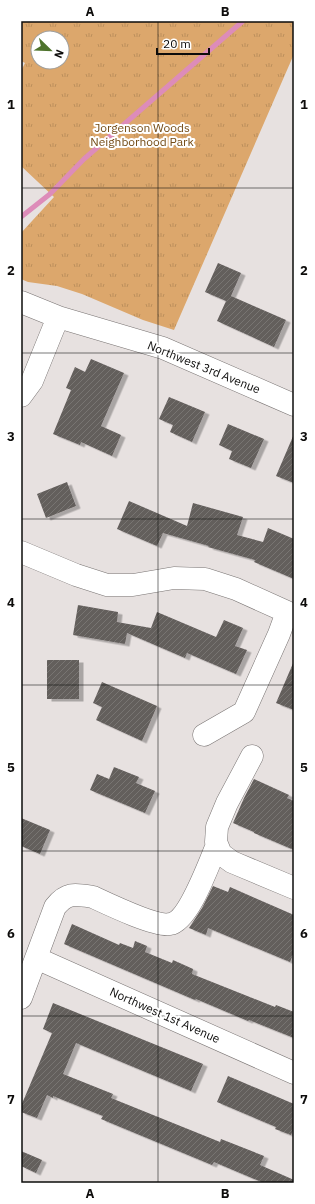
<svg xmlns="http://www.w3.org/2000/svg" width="315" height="1204" font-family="'IBM Plex Sans',sans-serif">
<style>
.park{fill:url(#park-tufts);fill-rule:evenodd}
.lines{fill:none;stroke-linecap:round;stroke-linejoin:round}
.stream{stroke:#dd8cb9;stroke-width:5}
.building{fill:url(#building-hatch);filter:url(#shadow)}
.minor-casing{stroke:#797473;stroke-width:23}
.minor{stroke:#fff;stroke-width:22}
.grid{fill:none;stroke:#0d0c0b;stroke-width:1;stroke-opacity:0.55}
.labels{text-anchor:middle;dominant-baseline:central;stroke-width:4;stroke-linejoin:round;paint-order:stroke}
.park-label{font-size:12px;fill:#744c17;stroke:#fff}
.street-label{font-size:12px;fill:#0d0c0b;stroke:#fff}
.neatline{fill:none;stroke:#0d0c0b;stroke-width:1.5}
.grid-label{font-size:13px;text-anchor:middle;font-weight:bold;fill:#0d0c0b}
</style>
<defs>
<pattern id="park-tufts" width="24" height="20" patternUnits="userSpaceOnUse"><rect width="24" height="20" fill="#dca76c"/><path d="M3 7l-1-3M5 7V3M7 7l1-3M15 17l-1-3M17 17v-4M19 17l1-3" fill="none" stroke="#bc8f5c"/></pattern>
<pattern id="building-hatch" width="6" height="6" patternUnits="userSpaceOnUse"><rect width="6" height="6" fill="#635e5c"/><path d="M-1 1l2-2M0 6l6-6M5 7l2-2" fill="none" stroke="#787472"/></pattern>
<filter id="shadow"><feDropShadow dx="4.5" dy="2.5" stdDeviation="0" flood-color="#0004"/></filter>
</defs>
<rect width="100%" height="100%" fill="#e7e1e0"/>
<path class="park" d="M 21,21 L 294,21 L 294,54 L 174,330 L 143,320 L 82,294 L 57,286 L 28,282 L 21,279 L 21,233 L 54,197 L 21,166 L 21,71 L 25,63 L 21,61 ZM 38,38 L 62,38 L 62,62 L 38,62 Z"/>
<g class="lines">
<path class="stream" d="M 21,217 L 50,194 L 84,159 L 243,21"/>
</g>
<path class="building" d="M 218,263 L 241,273 L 231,296 L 286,320 L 274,347 L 217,321 L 226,301 L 205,292 Z
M 91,359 L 124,373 L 101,426 L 121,435 L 112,456 L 81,442 L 80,445 L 53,434 L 71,390 L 66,388 L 75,367 L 85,372 Z
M 169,397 L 205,412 L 192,442 L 170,432 L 173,425 L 159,419 Z
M 228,424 L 264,439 L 251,468 L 229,459 L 232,451 L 219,445 Z
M 294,434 L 294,483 L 276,476 Z
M 67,482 L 76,506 L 46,518 L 37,494 Z
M 129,501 L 187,526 L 193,503 L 243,517 L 237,535 L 263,542 L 268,528 L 294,539 L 294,579 L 254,562 L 255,560 L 208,547 L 209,546 L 163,533 L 157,546 L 117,529 Z
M 78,605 L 118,612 L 117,622 L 151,628 L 157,612 L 216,637 L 224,620 L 243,628 L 235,646 L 247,650 L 236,674 L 187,653 L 185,658 L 127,633 L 125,644 L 73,635 Z
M 47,660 L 79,660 L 79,699 L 47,699 Z
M 294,661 L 294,710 L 276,703 Z
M 102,682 L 157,706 L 142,741 L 96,720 L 102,707 L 93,703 Z
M 114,767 L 139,777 L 136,783 L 155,791 L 145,813 L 90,790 L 97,774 L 109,779 Z
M 254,779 L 289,795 L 287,798 L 294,801 L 294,850 L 254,833 L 254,832 L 233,823 L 244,798 Z
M 21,818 L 50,830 L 40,854 L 21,846 Z
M 213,886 L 228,892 L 230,887 L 294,915 L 294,952 L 290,962 L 208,928 L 206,935 L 189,928 L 202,908 Z
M 72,924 L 119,945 L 120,943 L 133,948 L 135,941 L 147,946 L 145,952 L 172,963 L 173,960 L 193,969 L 192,974 L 275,1007 L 276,1005 L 294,1012 L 294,1038 L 249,1020 L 248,1021 L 196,999 L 195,1000 L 64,944 Z
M 53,1003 L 203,1064 L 191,1091 L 76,1043 L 63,1074 L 113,1094 L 111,1098 L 220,1142 L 221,1139 L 264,1156 L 260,1165 L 294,1180 L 294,1183 L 264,1183 L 214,1162 L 212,1165 L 101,1119 L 103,1116 L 53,1096 L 53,1098 L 47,1095 L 37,1118 L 21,1112 L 21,1106 L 52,1033 L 43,1029 Z
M 228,1076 L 294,1104 L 294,1128 L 291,1135 L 275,1129 L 276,1127 L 217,1102 Z
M 21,1151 L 42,1160 L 36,1173 L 21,1166 Z"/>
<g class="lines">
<g class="minor-casing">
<path id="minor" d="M 21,302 L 58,317 L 163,348 L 294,405
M 21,396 L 32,381 L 58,317
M 21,552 L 76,575 L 107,585 L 133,585 L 174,578 L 205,579 L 236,589 L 287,612 L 279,634 L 244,712 L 204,735
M 252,756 L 227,803 L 217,827 L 216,842 L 221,854 L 232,862 L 294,888
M 36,958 L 294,1073
M 21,998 L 55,907 C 67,892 75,894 93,897 C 108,904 156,927 170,924 C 189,921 209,863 217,845"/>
</g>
<use href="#minor" class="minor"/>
</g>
<path class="grid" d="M 158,21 L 158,1183M 21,188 L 294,188M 21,353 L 294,353M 21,519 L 294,519M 21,685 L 294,685M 21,851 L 294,851M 21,1016 L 294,1016"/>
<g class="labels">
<g class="park-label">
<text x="142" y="127">Jorgenson Woods<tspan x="142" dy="14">Neighborhood Park</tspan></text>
</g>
<g class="street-label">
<text transform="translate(204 367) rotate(22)">Northwest 3rd Avenue</text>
<text transform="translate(165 1015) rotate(24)">Northwest 1st Avenue</text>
</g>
</g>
<rect width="315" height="1204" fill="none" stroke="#ffffff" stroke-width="44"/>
<g transform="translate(50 50) rotate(113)"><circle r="19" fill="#ffffff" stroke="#9e9e9d"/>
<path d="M0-3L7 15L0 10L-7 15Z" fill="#4e732c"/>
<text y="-6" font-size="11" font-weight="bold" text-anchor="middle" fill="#0d0c0b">N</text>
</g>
<path d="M157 48v6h52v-6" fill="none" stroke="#0d0c0b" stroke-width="2"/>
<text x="163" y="48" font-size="12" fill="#0d0c0b" stroke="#ffffff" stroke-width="3" paint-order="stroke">20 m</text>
<rect x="22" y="22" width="271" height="1160" class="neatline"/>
<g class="grid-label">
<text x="90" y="16">A</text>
<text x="225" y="16">B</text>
<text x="11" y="109">1</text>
<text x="304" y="109">1</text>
<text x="11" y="275">2</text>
<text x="304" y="275">2</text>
<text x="11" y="441">3</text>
<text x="304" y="441">3</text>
<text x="11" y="607">4</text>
<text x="304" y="607">4</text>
<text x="11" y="772">5</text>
<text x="304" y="772">5</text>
<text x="11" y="938">6</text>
<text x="304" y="938">6</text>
<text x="11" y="1104">7</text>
<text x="304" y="1104">7</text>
<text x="90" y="1198">A</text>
<text x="225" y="1198">B</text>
</g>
</svg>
